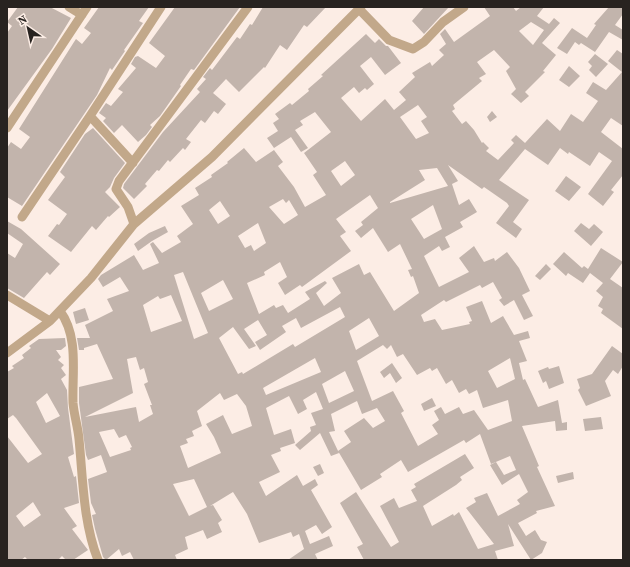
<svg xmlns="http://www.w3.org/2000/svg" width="630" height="567" font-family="'Source Serif 4',serif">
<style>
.building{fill:#c2b4ac;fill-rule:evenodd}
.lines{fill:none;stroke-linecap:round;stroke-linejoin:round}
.minor{stroke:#c2a88a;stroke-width:9}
</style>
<rect width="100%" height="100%" fill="#fcede5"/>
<path class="building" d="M 18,7 L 50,7 L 71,18 L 52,49 L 7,111 L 7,33 L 12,26 L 7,22 Z
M 99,7 L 149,7 L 139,21 L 143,23 L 124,50 L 125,51 L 112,70 L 110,68 L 97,95 L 22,206 L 7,197 L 7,148 L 11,142 L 21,149 L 30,137 L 19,129 L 74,42 L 76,39 L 82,44 L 91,33 L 84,28 Z
M 175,7 L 240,7 L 194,70 L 191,69 L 180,85 L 181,86 L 160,116 L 150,125 L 152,127 L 146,135 L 138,142 L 122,125 L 114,133 L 103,121 L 106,118 L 99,113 L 106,103 L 111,106 L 123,92 L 118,89 L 136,68 L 131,64 L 135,57 L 138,56 L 156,68 L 165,56 L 149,43 Z
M 263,7 L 326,7 L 307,27 L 304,25 L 287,50 L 280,45 L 265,68 L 264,67 L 239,92 L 226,79 L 213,93 L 226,104 L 218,114 L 214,111 L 205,123 L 201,120 L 186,139 L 191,142 L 185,150 L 183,148 L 170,162 L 168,160 L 159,171 L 157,170 L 145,184 L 147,186 L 134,199 L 123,188 L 124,184 L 163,132 L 200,92 L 197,89 L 206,79 L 203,77 L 210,68 L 212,70 L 237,37 L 240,39 L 250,24 L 252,25 Z
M 424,7 L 449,7 L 424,34 L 412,21 Z
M 484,7 L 513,7 L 516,11 L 521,7 L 544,7 L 537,16 L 549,24 L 554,18 L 560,23 L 542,43 L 556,55 L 543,71 L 545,72 L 525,92 L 529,96 L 521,103 L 511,94 L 516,89 L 506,71 L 510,67 L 494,50 L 477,62 L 486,74 L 479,78 L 482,81 L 453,105 L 455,109 L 452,111 L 462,124 L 466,121 L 474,130 L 482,143 L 483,142 L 489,148 L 486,151 L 498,160 L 514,143 L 511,140 L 516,135 L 525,143 L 547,119 L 560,131 L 571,114 L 583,122 L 598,101 L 586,93 L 593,82 L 606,90 L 622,72 L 608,61 L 617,50 L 623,54 L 623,126 L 611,118 L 601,132 L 623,149 L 623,175 L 611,190 L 614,192 L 603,206 L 588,194 L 612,161 L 599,152 L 590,166 L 569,152 L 568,154 L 560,148 L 548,165 L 525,149 L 499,180 L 529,200 L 513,222 L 522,229 L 516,238 L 496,223 L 509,206 L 507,203 L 484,187 L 482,189 L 448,165 L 458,181 L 452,184 L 459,205 L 469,199 L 477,212 L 460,222 L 463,227 L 445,237 L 450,247 L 442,251 L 439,246 L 424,256 L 439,287 L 469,272 L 459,258 L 474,246 L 484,262 L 494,258 L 495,261 L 507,252 L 519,268 L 530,291 L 522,295 L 533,316 L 524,320 L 514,300 L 504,306 L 499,300 L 502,298 L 493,282 L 482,288 L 480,285 L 446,302 L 444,300 L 421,315 L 424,322 L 435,319 L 442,330 L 470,324 L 469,322 L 472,321 L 466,307 L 482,301 L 491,323 L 503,316 L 514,335 L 528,331 L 530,338 L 519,341 L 527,361 L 519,363 L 523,380 L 525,379 L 538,407 L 558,400 L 562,423 L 567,422 L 567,430 L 556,431 L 555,421 L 522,426 L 539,466 L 537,467 L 555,506 L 536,511 L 537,513 L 518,523 L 526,536 L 535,530 L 541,540 L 547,542 L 542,553 L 531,560 L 508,524 L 514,546 L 495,551 L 498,560 L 364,560 L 357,547 L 363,544 L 340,503 L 356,492 L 391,547 L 399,542 L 380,506 L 394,498 L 399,508 L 417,501 L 411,490 L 416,487 L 414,484 L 465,454 L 474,468 L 460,477 L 462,480 L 456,485 L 423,506 L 432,526 L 453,514 L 454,516 L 459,512 L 478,549 L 494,544 L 466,508 L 476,502 L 474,498 L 487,493 L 498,516 L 520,504 L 517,500 L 528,492 L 519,474 L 502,485 L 490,465 L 496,462 L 504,475 L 516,470 L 510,456 L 491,464 L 480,434 L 466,443 L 464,440 L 408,472 L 401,460 L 380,474 L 382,477 L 361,490 L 338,451 L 351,442 L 344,431 L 364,418 L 373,428 L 385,421 L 377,408 L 362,414 L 357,401 L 331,414 L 335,431 L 329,432 L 339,453 L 331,456 L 320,433 L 300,450 L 295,445 L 311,431 L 310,427 L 316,425 L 311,413 L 323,409 L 316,392 L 303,400 L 307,409 L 298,414 L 289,396 L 266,408 L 274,435 L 291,429 L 295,443 L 280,448 L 281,451 L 271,455 L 280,472 L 259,482 L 266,496 L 297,475 L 303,486 L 315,479 L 318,485 L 311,490 L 332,527 L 322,534 L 316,525 L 305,531 L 310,544 L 329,536 L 333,546 L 315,554 L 318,560 L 288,560 L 304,549 L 299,534 L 293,537 L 291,532 L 259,543 L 247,514 L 233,492 L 210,506 L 213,505 L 222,520 L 218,523 L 222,532 L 207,539 L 203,530 L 185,537 L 188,549 L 175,555 L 177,560 L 134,560 L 130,552 L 122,556 L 119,549 L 106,560 L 103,557 L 95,529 L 92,515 L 96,514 L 91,503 L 88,479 L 107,472 L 101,455 L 88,460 L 86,455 L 79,403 L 79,387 L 113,379 L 97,344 L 84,348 L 84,350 L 79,350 L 77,338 L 90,338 L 85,325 L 113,311 L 107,299 L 129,291 L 120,277 L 103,287 L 98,279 L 101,275 L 134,255 L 143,270 L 159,263 L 150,244 L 153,242 L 162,253 L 181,242 L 177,236 L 193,224 L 181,206 L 199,195 L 195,188 L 212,177 L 211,175 L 228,163 L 227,162 L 244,148 L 256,162 L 274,150 L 283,162 L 278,166 L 294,187 L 305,207 L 326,195 L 313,175 L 317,172 L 304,153 L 331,132 L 315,112 L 300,121 L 303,125 L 295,130 L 308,148 L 301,152 L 291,137 L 274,148 L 267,138 L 278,131 L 273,123 L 279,119 L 275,114 L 290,103 L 292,105 L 309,91 L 308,89 L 323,76 L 321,75 L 366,34 L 375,43 L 379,39 L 386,46 L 388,46 L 401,63 L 385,75 L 371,57 L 360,66 L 374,84 L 367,90 L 365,88 L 359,93 L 354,87 L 341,98 L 361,121 L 385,99 L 394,110 L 406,100 L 399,92 L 415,77 L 412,73 L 430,62 L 432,66 L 444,55 L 439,50 L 446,44 L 440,34 L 445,29 L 454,42 L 490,16 ZM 531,22 L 544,30 L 533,45 L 519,31 ZM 418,105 L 427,117 L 421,121 L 429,133 L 416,139 L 400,117 ZM 345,161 L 355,175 L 341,186 L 331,171 ZM 437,168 L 448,186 L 390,203 L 390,202 L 425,180 L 419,170 ZM 370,195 L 378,208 L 361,222 L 363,225 L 355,231 L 361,238 L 373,228 L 388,252 L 400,244 L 412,269 L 408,270 L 411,277 L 413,276 L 419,293 L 394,311 L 370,272 L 364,275 L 359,264 L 332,278 L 341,293 L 324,306 L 316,293 L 327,283 L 325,281 L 305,292 L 310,299 L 288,313 L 283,305 L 276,308 L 274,305 L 259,314 L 247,283 L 265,275 L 264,272 L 280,262 L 287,277 L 278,283 L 285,295 L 300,285 L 302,287 L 351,251 L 340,236 L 346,232 L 336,219 ZM 283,199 L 286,203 L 289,200 L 298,215 L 284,224 L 269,207 ZM 220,201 L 230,216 L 218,224 L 209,210 ZM 433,205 L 442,229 L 424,239 L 411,219 ZM 258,223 L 266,243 L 254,251 L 251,245 L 245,248 L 238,236 ZM 183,272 L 208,333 L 194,339 L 174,275 ZM 223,280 L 233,299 L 209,311 L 201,293 ZM 171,295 L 182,321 L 151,332 L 143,305 L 158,296 L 160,299 ZM 340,307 L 345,317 L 295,347 L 293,344 L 243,374 L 242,372 L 238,374 L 219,338 L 233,327 L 249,349 L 256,346 L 244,329 L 258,320 L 267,335 L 255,342 L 260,350 L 286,332 L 282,326 L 296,318 L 301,328 ZM 369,318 L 379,336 L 356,350 L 349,331 ZM 383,345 L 387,349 L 391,345 L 397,357 L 403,354 L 417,375 L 430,368 L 432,371 L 437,368 L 446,384 L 452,380 L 459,393 L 466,389 L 469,394 L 477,390 L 483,408 L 508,400 L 512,421 L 488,430 L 474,410 L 463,414 L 459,407 L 445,414 L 441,407 L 434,411 L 439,420 L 432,425 L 438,434 L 418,446 L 401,413 L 404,411 L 393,391 L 372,401 L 357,361 ZM 136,357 L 140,370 L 144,368 L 148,382 L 144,384 L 152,405 L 150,405 L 153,414 L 139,422 L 136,407 L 85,417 L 133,393 L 127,359 ZM 315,358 L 321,372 L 266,395 L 263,388 ZM 510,358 L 515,379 L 497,388 L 488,371 ZM 345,371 L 354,391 L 329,403 L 322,384 ZM 220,393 L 224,400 L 237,394 L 246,406 L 252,426 L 232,434 L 223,415 L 206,424 L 214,437 L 221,453 L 188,468 L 180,446 L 188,443 L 186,439 L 194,436 L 192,431 L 202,426 L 197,411 ZM 114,429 L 119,438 L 126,435 L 132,447 L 130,448 L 131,450 L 110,457 L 99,432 ZM 194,479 L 207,507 L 189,516 L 173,484 Z
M 609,7 L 623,7 L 623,14 L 615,25 L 623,30 L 623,40 L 609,32 L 595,52 L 581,43 L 579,45 L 575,42 L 567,54 L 557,48 L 572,28 L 587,38 L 596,25 L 594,24 Z
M 595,54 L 608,64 L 596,77 L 589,70 L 592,66 L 588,62 Z
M 569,66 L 580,76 L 569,87 L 559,80 Z
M 492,111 L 497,117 L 490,122 L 487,117 Z
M 93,128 L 125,163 L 114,178 L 110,187 L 105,192 L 120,207 L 109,217 L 108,216 L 96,230 L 92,226 L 71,252 L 48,236 L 57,224 L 59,225 L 67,214 L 48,200 L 65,177 L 60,172 L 85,134 Z
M 566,176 L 581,187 L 569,201 L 555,191 Z
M 7,221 L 21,229 L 60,264 L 50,275 L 47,272 L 24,298 L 7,288 L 7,253 L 15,258 L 23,244 L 7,233 Z
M 581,223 L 589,229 L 594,224 L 603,232 L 591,246 L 574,231 Z
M 165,226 L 168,232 L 152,241 L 138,251 L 134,244 L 149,233 Z
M 601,248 L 623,262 L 610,279 L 623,288 L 623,329 L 601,313 L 603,309 L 598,306 L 603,297 L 596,291 L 603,283 L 590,273 L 583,283 L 568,273 L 566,276 L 553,264 L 564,252 L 582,268 L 584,266 L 588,269 Z
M 546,264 L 551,269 L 540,280 L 535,276 Z
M 85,308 L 89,320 L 76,324 L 73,312 Z
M 65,338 L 66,346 L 61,350 L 56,350 L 61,357 L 58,360 L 64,365 L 61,368 L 66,375 L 61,379 L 67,390 L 68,408 L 74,454 L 68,457 L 74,477 L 76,476 L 79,503 L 64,508 L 77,526 L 72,529 L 88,550 L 73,560 L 66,560 L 62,556 L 58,560 L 28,560 L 25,557 L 21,560 L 7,560 L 7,436 L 28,463 L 42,454 L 16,418 L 13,415 L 7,419 L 7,372 L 14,368 L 12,366 L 24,358 L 22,355 L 31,348 L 29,346 L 39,339 ZM 47,393 L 60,416 L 46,423 L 36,402 ZM 33,502 L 41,515 L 24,527 L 16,516 Z
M 612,346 L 623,354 L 623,366 L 618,374 L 613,370 L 605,381 L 611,396 L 586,406 L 578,390 L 580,388 L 577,379 L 592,374 Z
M 392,363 L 402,378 L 396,383 L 390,373 L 384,378 L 380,372 Z
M 559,366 L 564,383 L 549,389 L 546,381 L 543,383 L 538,371 L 548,367 L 549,369 Z
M 432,398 L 436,406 L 424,411 L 421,404 Z
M 601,417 L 603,429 L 585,431 L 583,419 Z
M 320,464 L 324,473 L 318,476 L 313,467 Z
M 573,472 L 574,479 L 558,483 L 556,476 Z"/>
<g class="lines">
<path class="minor" d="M 69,7 L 82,15
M 359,9 L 389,40 L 413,49 L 424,42 L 443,22 L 464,7
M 90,116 L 133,163
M 7,128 L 87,7
M 22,217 L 90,116 L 161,7
M 134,224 L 128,207 L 116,189 L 119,181 L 248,7
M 7,295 L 50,321
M 60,311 C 79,337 72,372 73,403 C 74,415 78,427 79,439 C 83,479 83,522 98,560
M 7,353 L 50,321 L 91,278 L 134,224 L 212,157 L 361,7"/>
</g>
<rect width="630" height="567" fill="none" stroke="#282320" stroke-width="16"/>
<g transform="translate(28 28) rotate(326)" stroke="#fcede5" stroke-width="3" paint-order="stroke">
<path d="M0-3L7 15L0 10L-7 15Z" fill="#282320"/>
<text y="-6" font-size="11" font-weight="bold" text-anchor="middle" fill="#282320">N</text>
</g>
</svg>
